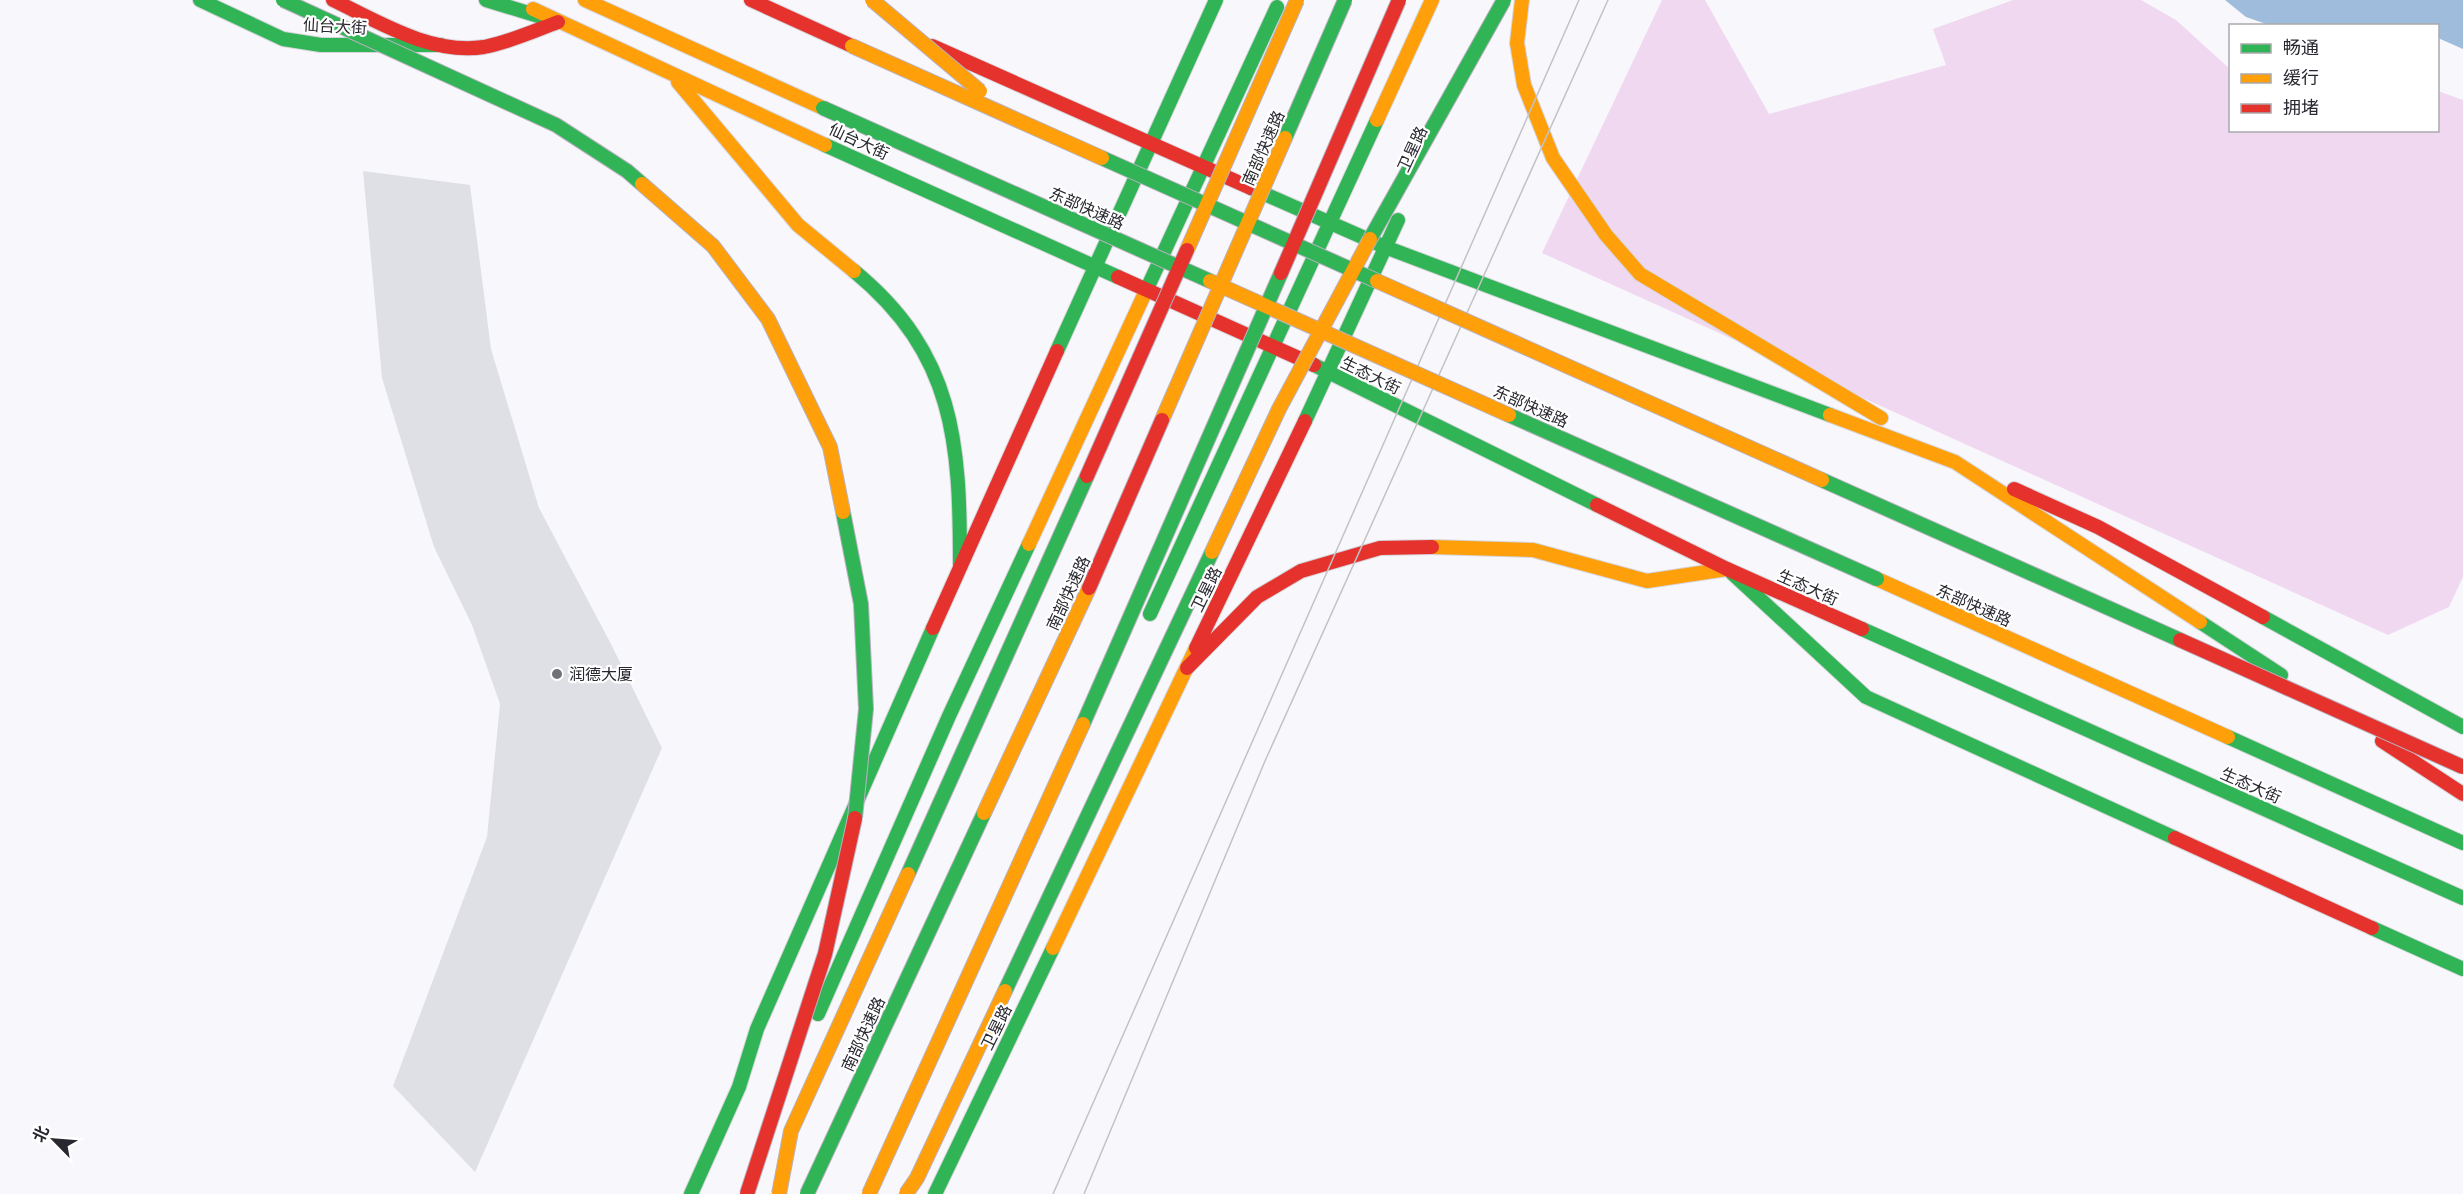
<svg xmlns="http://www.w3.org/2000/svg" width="2463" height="1194" font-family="Inter,'Noto Sans SC',sans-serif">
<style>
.green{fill:#f1d8f1}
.water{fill:#a0bcdc}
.building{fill:#dee0e5}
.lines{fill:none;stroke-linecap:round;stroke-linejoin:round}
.fast-casing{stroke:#d6d5dc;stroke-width:16}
.slow-casing{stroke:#d6d5dc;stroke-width:16}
.jam-casing{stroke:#d6d5dc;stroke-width:16}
.fast{stroke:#30b455;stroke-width:14}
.slow{stroke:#ff9f0a;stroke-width:14}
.jam{stroke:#e5322d;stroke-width:14}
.tram{stroke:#c3c3c5;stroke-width:1.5}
.fast-bridge-casing{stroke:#bab2c2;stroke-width:16;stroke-linecap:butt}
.slow-bridge-casing{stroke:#bab2c2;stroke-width:16;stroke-linecap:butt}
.jam-bridge-casing{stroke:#bab2c2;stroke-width:16;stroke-linecap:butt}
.fast-bridge{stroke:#30b455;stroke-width:14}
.slow-bridge{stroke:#ff9f0a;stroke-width:14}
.jam-bridge{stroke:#e5322d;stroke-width:14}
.poi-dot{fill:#717177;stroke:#fff;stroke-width:2}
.labels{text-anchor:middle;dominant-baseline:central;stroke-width:4.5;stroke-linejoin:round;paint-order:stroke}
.street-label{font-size:16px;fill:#292830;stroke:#fff}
.poi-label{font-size:16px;fill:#292830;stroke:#fff;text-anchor:start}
</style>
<rect width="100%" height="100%" fill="#f8f8fc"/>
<path class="green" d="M 1662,0 L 1705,0 L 1769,114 L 1946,65 L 1933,29 L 2013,0 L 2141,0 L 2176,20 L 2230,69 L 2230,130 L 2438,130 L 2438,91 L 2463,100 L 2463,577 L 2449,607 L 2388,635 L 1542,253 Z"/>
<path class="water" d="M 2225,0 L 2463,0 L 2463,49 L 2438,38 L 2438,26 L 2269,25 L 2246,17 Z"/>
<path class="building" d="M 363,171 L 470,185 L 491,349 L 539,508 L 611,644 L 662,748 L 475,1172 L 393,1086 L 487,837 L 500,704 L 472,625 L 434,547 L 382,378 Z"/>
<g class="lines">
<g class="fast-casing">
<path id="fast" d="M 200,0 L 283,39 L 321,45 L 441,45
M 486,0 L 558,22
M 825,145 L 1118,277
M 1251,188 L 1385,247 L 1830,415
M 854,271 C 955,354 960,443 960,565
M 1145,293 L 1277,7
M 1057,351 L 1216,0
M 1314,365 L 1597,505
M 1305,421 L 1398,220
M 1732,573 L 1866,697 L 2175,838
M 1150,614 L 1377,120
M 2263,617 L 2463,727
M 2200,622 L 2281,675
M 1862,629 L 2463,898
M 2228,737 L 2463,843
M 2372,928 L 2463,969
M 818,1014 L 949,716 L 1029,544
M 691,1194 L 739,1087 L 757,1029 L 933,628
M 935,1194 L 1053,948"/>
</g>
<g class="slow-casing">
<path id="slow" d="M 585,0 L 823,108
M 1522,0 L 1517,43 L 1524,85 L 1553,158 L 1606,235 L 1640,274 L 1881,418
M 533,9 L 825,145
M 678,82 L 798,225 L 854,271
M 1377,120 L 1432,0
M 1830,415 L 1955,462 L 2200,622
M 1029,544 L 1145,293
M 1432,547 L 1533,550 L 1647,581 L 1727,569
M 1877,579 L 2228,737
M 1053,948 L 1196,648"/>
</g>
<g class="jam-casing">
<path id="jam" d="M 333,0 C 379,22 431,55 484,47 C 510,42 534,31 558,22
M 751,0 L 852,46
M 932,46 L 1251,188
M 1118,277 L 1314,365
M 2014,489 L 2098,527 L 2263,617
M 1597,505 L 1727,569 L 1862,629
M 933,628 L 1057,351
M 1196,648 L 1305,421
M 1187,668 L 1257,597 L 1301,571 L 1380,548 L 1432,547
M 2382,741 L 2463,794
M 2175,838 L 2372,928"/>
</g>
<use href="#fast" class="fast"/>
<use href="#slow" class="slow"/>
<use href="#jam" class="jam"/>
<path class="tram" d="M 1053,1194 L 1579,0
M 1084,1194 L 1265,761 L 1608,0"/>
<g class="fast-bridge-casing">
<path id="fast-bridge" d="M 283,0 L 556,125 L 627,171 L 642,184
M 823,108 L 1210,281
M 1285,138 L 1345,0
M 1102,158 L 1377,281
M 1370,239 L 1504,0
M 1509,415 L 1877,579
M 1822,480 L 2180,640
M 843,512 L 861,604 L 866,709 L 855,818
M 1083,724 L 1281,273
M 908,874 L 1087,476
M 1005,991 L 1212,552
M 807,1194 L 984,813"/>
</g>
<g class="slow-bridge-casing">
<path id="slow-bridge" d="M 872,0 L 980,91
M 852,46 L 1102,158
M 642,184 L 713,246 L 768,319 L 830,447 L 843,512
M 1187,250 L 1297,0
M 1210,281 L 1509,415
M 1377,281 L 1822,480
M 1162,420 L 1285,138
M 1212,552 L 1279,409 L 1370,239
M 984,813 L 1089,588
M 779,1194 L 791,1131 L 908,874
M 869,1194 L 1083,724
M 906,1194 L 917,1178 L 1005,991"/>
</g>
<g class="jam-bridge-casing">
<path id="jam-bridge" d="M 1281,273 L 1399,0
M 1087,476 L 1187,250
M 1089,588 L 1162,420
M 2180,640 L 2463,767
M 747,1194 L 825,954 L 855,818"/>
</g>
<use href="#fast-bridge" class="fast-bridge"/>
<use href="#slow-bridge" class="slow-bridge"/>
<use href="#jam-bridge" class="jam-bridge"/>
</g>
<circle class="poi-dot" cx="557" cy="674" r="6"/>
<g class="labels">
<g class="street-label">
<text transform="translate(335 26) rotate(3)">仙台大街</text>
<text transform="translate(859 141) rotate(25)">仙台大街</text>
<text transform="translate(1263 148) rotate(-66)">南部快速路</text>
<text transform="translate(1412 149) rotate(-65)">卫星路</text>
<text transform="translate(1087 208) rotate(24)">东部快速路</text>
<text transform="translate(1371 375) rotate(26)">生态大街</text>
<text transform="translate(1531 406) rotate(24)">东部快速路</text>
<text transform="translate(1808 587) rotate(24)">生态大街</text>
<text transform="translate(1206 589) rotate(-64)">卫星路</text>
<text transform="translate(1068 593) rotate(-65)">南部快速路</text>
<text transform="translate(1974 605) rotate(24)">东部快速路</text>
<text transform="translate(2251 785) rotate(24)">生态大街</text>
<text transform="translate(996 1027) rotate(-64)">卫星路</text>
<text transform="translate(863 1034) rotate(-65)">南部快速路</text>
</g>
<g class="poi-label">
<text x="569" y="674">润德大厦</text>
</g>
</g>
<rect x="2229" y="24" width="210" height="108" fill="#ffffff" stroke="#a9a9ac" stroke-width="1.5"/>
<rect x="2241" y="44" width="30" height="9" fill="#30b455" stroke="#a9a9ac" stroke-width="1.5"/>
<text x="2283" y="54" font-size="18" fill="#292830">畅通</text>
<rect x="2241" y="74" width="30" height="9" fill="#ff9f0a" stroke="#a9a9ac" stroke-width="1.5"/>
<text x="2283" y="84" font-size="18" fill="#292830">缓行</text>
<rect x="2241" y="104" width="30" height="9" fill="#e5322d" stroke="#a9a9ac" stroke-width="1.5"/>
<text x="2283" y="114" font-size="18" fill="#292830">拥堵</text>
<g transform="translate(54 1140) rotate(295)" stroke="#ffffff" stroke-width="4.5" paint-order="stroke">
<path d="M0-4.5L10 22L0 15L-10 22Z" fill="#292830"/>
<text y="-9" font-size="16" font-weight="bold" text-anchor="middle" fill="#292830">北</text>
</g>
</svg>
